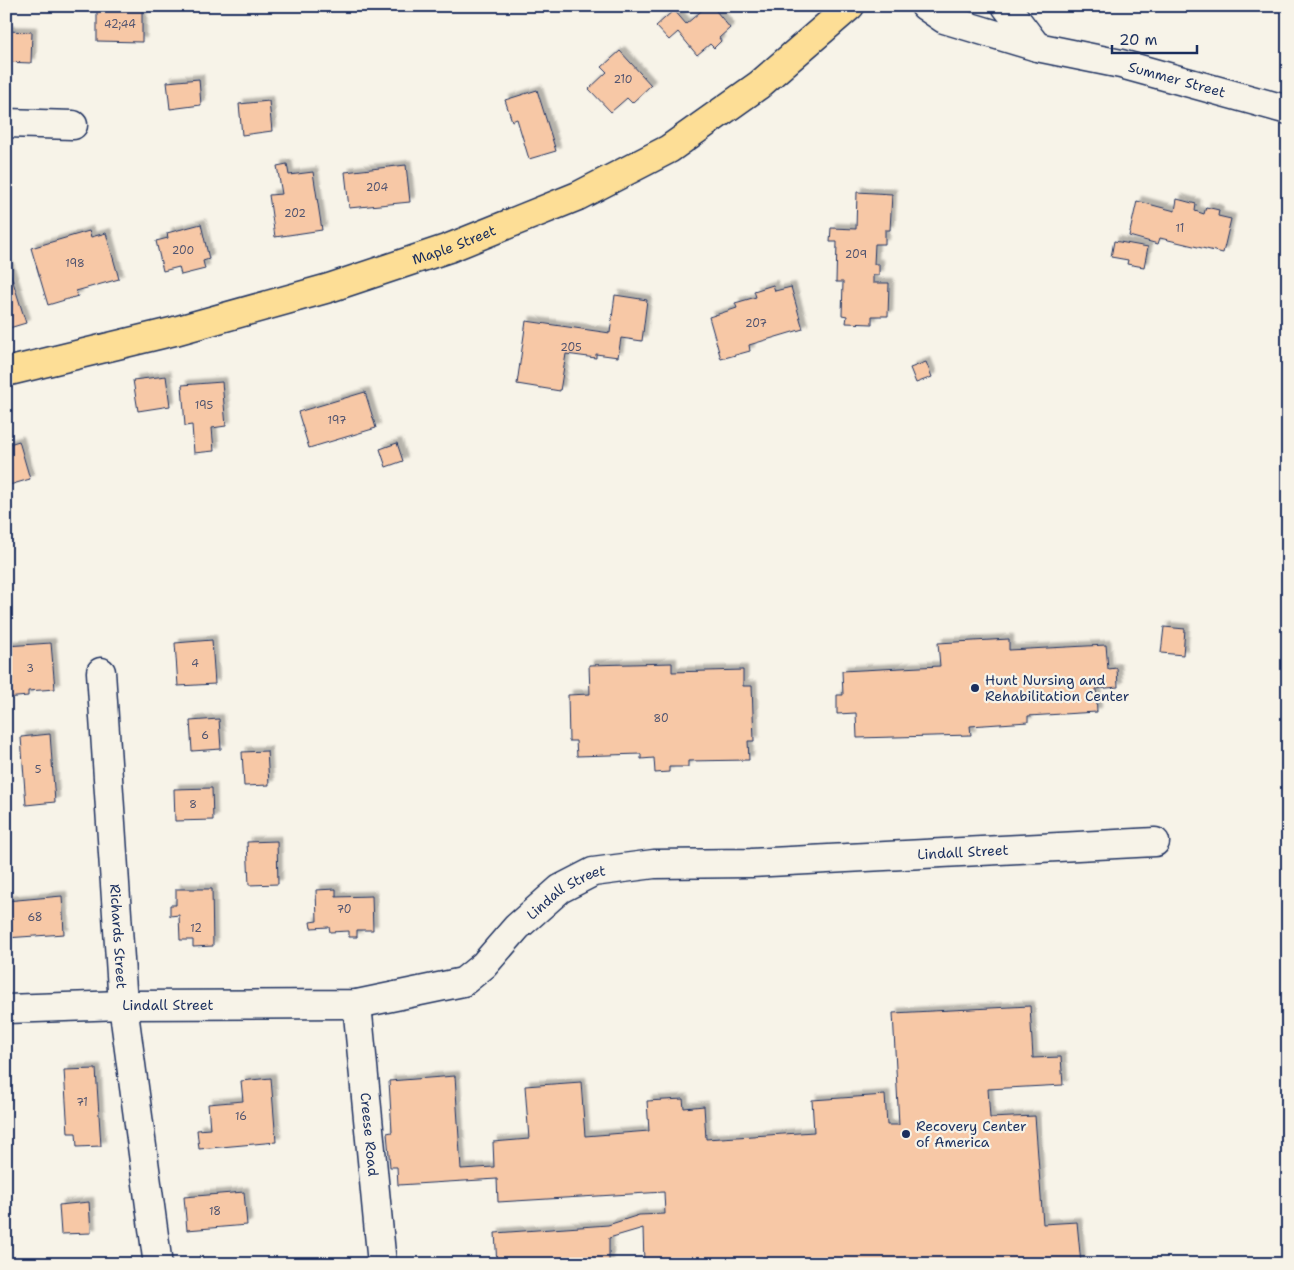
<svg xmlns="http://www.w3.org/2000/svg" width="1294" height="1270" font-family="'Shantell Sans',sans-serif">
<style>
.building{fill:#f7c8a6;stroke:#1b2f5e;filter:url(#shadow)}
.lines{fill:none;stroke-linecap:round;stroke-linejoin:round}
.minor-casing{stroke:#1b2f5e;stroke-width:31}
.major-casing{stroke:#1b2f5e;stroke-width:31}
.minor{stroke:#f7f3e8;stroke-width:28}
.major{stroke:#fdde96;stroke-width:28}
.poi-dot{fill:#1b2f5e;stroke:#f7f3e8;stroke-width:2}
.labels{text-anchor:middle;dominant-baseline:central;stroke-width:4.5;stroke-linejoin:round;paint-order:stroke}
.number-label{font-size:11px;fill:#525570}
.street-label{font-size:14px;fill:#1b2f5e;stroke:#f7f3e8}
.poi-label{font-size:14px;fill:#1b2f5e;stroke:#f7f3e8;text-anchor:start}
</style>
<defs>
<filter id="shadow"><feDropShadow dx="4.5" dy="-4.5" stdDeviation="1" flood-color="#0004"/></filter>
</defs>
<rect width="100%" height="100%" fill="#f7f3e8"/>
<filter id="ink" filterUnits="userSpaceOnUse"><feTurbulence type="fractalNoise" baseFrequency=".02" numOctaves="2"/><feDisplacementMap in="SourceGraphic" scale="10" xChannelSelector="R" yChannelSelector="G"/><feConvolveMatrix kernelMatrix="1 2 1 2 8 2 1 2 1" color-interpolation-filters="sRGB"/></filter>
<g filter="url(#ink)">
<path class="building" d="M 97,6 L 142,6 L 142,42 L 97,41 Z
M 707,6 L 712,6 L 730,28 L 719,38 L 721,41 L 714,48 L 710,44 L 697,55 L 678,32 L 669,40 L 656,26 L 674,10 L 686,24 Z
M 6,31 L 32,32 L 31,63 L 6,62 Z
M 620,51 L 651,85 L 632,103 L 627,98 L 611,112 L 589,89 L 607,72 L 602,67 Z
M 199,79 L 201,105 L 170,109 L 167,82 Z
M 537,90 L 556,151 L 529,159 L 517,119 L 512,121 L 505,100 Z
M 269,101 L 272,131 L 242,135 L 239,104 Z
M 287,164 L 289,175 L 313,172 L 322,230 L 275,237 L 269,195 L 282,194 L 277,166 Z
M 406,165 L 410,202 L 349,208 L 345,172 Z
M 857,192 L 892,194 L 890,230 L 885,230 L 885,244 L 875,244 L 874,264 L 879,264 L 879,275 L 873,275 L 873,283 L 889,283 L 888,316 L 872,316 L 872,324 L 846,323 L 847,316 L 842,315 L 843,282 L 836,282 L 837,242 L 830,242 L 831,228 L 856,229 Z
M 1177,199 L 1196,204 L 1195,211 L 1204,214 L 1206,207 L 1219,210 L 1218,216 L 1231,219 L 1223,253 L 1160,238 L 1158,244 L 1129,236 L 1137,201 L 1175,211 Z
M 201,224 L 209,259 L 203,261 L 205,269 L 181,275 L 179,267 L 163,271 L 156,241 L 168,238 L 167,233 Z
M 89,231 L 91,237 L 106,233 L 119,279 L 76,291 L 78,296 L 48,305 L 31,248 Z
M 1114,241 L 1148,247 L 1144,267 L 1127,264 L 1128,260 L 1111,257 Z
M 6,266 L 8,266 L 26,323 L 6,329 Z
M 773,285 L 775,291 L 791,287 L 803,329 L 749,345 L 750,351 L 721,359 L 709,317 L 737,308 L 735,303 L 756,297 L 754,291 Z
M 615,295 L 647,300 L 642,341 L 621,338 L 618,357 L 596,354 L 596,358 L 566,354 L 560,391 L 517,384 L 526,321 L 610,333 Z
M 926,362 L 932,377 L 916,383 L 910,368 Z
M 166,376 L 170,406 L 138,411 L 133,380 Z
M 222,382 L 226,426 L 212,428 L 214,451 L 194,453 L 192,425 L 185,426 L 182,385 Z
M 365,392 L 376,428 L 309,448 L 298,412 Z
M 19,441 L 30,479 L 6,486 L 6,445 Z
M 397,443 L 403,461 L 386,467 L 380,449 Z
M 1164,627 L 1185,629 L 1183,655 L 1161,653 Z
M 1009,639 L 1009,650 L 1106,645 L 1108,669 L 1117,668 L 1118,687 L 1096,689 L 1097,712 L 1028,716 L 1028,722 L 970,726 L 971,735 L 857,738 L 856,713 L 837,714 L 837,695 L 843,695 L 842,671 L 940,666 L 938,643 Z
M 212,640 L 215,684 L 178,686 L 175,643 Z
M 51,643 L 55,689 L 28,691 L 28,696 L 6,698 L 6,646 Z
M 672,663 L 672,672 L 743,670 L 743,686 L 752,686 L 754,741 L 748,741 L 749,760 L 688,761 L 688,767 L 669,767 L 669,772 L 655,773 L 654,758 L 641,759 L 641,754 L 577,756 L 576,741 L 569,741 L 568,695 L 590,694 L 589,665 Z
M 219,719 L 221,749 L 192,751 L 190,721 Z
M 50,734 L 55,802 L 26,805 L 21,737 Z
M 267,751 L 269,785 L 244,786 L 242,752 Z
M 212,788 L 213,820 L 175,821 L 174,789 Z
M 277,841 L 278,884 L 249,885 L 247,842 Z
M 176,889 L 212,889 L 213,946 L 193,947 L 193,940 L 180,940 L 179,915 L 170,916 L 170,905 L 176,905 Z
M 336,889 L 336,897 L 372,896 L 373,930 L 357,930 L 357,937 L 349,937 L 349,931 L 330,932 L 329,927 L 311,928 L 310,922 L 317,921 L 316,890 Z
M 62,896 L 64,934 L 6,938 L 6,901 Z
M 1030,1006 L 1033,1058 L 1061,1057 L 1063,1085 L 988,1089 L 990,1118 L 1035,1116 L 1043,1224 L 1077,1222 L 1081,1264 L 644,1264 L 643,1228 L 609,1238 L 609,1264 L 497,1264 L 495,1233 L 608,1225 L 639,1215 L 665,1214 L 664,1192 L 498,1202 L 497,1179 L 398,1185 L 397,1167 L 390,1167 L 387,1133 L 392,1132 L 389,1081 L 455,1076 L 461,1169 L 494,1167 L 493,1142 L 529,1139 L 525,1086 L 581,1082 L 585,1136 L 649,1131 L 647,1101 L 683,1099 L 684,1108 L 704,1106 L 706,1139 L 814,1132 L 812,1100 L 885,1095 L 887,1125 L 899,1125 L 893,1013 Z
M 96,1069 L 101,1146 L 77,1147 L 76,1133 L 68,1133 L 64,1070 Z
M 271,1078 L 276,1142 L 199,1149 L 197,1130 L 210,1129 L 208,1104 L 243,1101 L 241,1081 Z
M 244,1192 L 247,1225 L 187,1230 L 184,1197 Z
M 89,1202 L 91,1233 L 61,1234 L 59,1205 Z"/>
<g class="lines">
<g class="minor-casing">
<g id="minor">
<path id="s1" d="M 925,6 L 944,19 L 1037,47 L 1121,64 L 1288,110"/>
<path d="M 1006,6 L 1037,47"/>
<path d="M 6,123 L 73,125"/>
<path id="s2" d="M 101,672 L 123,1005 L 157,1258"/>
<path id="s3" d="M 357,1004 L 382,1264"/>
<path id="s4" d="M 6,1009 L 123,1005 L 357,1004 L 463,982 L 484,965 L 517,927 L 560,889 L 593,872 L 654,864 L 751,863 L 1155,842"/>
</g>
</g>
<g class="major-casing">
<g id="major">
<path id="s5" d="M 6,372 L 175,331 L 329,288 L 449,248 L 578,196 L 669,149 L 759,85 L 850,6"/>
</g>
</g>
<use href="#minor" class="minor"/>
<use href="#major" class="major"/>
</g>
</g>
<g class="poi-dot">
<circle cx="975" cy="688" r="5"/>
<circle cx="906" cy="1134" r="5"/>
</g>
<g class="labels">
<g class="number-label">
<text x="120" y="24">42;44</text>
<text x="623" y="79">210</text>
<text x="377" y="187">204</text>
<text x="295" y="213">202</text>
<text x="1180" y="228">11</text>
<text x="183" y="250">200</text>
<text x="856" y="254">209</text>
<text x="75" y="263">198</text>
<text x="756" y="323">207</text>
<text x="571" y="347">205</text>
<text x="204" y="405">195</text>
<text x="337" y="420">197</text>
<text x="195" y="663">4</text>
<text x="30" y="668">3</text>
<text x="661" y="718">80</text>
<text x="205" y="735">6</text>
<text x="38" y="769">5</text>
<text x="193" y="804">8</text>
<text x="344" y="909">70</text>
<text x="35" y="917">68</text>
<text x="196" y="928">12</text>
<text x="82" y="1102">71</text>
<text x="241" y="1116">16</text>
<text x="215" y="1211">18</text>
</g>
<g class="street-label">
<text stroke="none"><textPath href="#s1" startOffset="264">Summer Street</textPath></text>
<text stroke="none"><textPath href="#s5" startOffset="466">Maple Street</textPath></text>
<text stroke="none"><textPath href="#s4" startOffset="1002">Lindall Street</textPath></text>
<text stroke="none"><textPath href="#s4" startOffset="598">Lindall Street</textPath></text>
<text stroke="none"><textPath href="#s2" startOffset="265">Richards Street</textPath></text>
<text stroke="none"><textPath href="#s4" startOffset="162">Lindall Street</textPath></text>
<text stroke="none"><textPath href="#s3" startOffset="131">Creese Road</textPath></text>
</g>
<g class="poi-label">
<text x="985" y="680">Hunt Nursing and<tspan x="985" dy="16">Rehabilitation Center</tspan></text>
<text x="916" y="1126">Recovery Center<tspan x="916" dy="16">of America</tspan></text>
</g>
</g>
<rect width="1294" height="1270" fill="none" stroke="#f7f3e8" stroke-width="25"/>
<rect x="12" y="12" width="1269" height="1245" fill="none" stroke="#1b2f5e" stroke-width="2" filter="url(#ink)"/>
<path d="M1112 45v8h85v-8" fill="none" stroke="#1b2f5e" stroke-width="2.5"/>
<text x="1119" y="45" font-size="15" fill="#1b2f5e" stroke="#f7f3e8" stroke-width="4" paint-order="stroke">20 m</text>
</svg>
